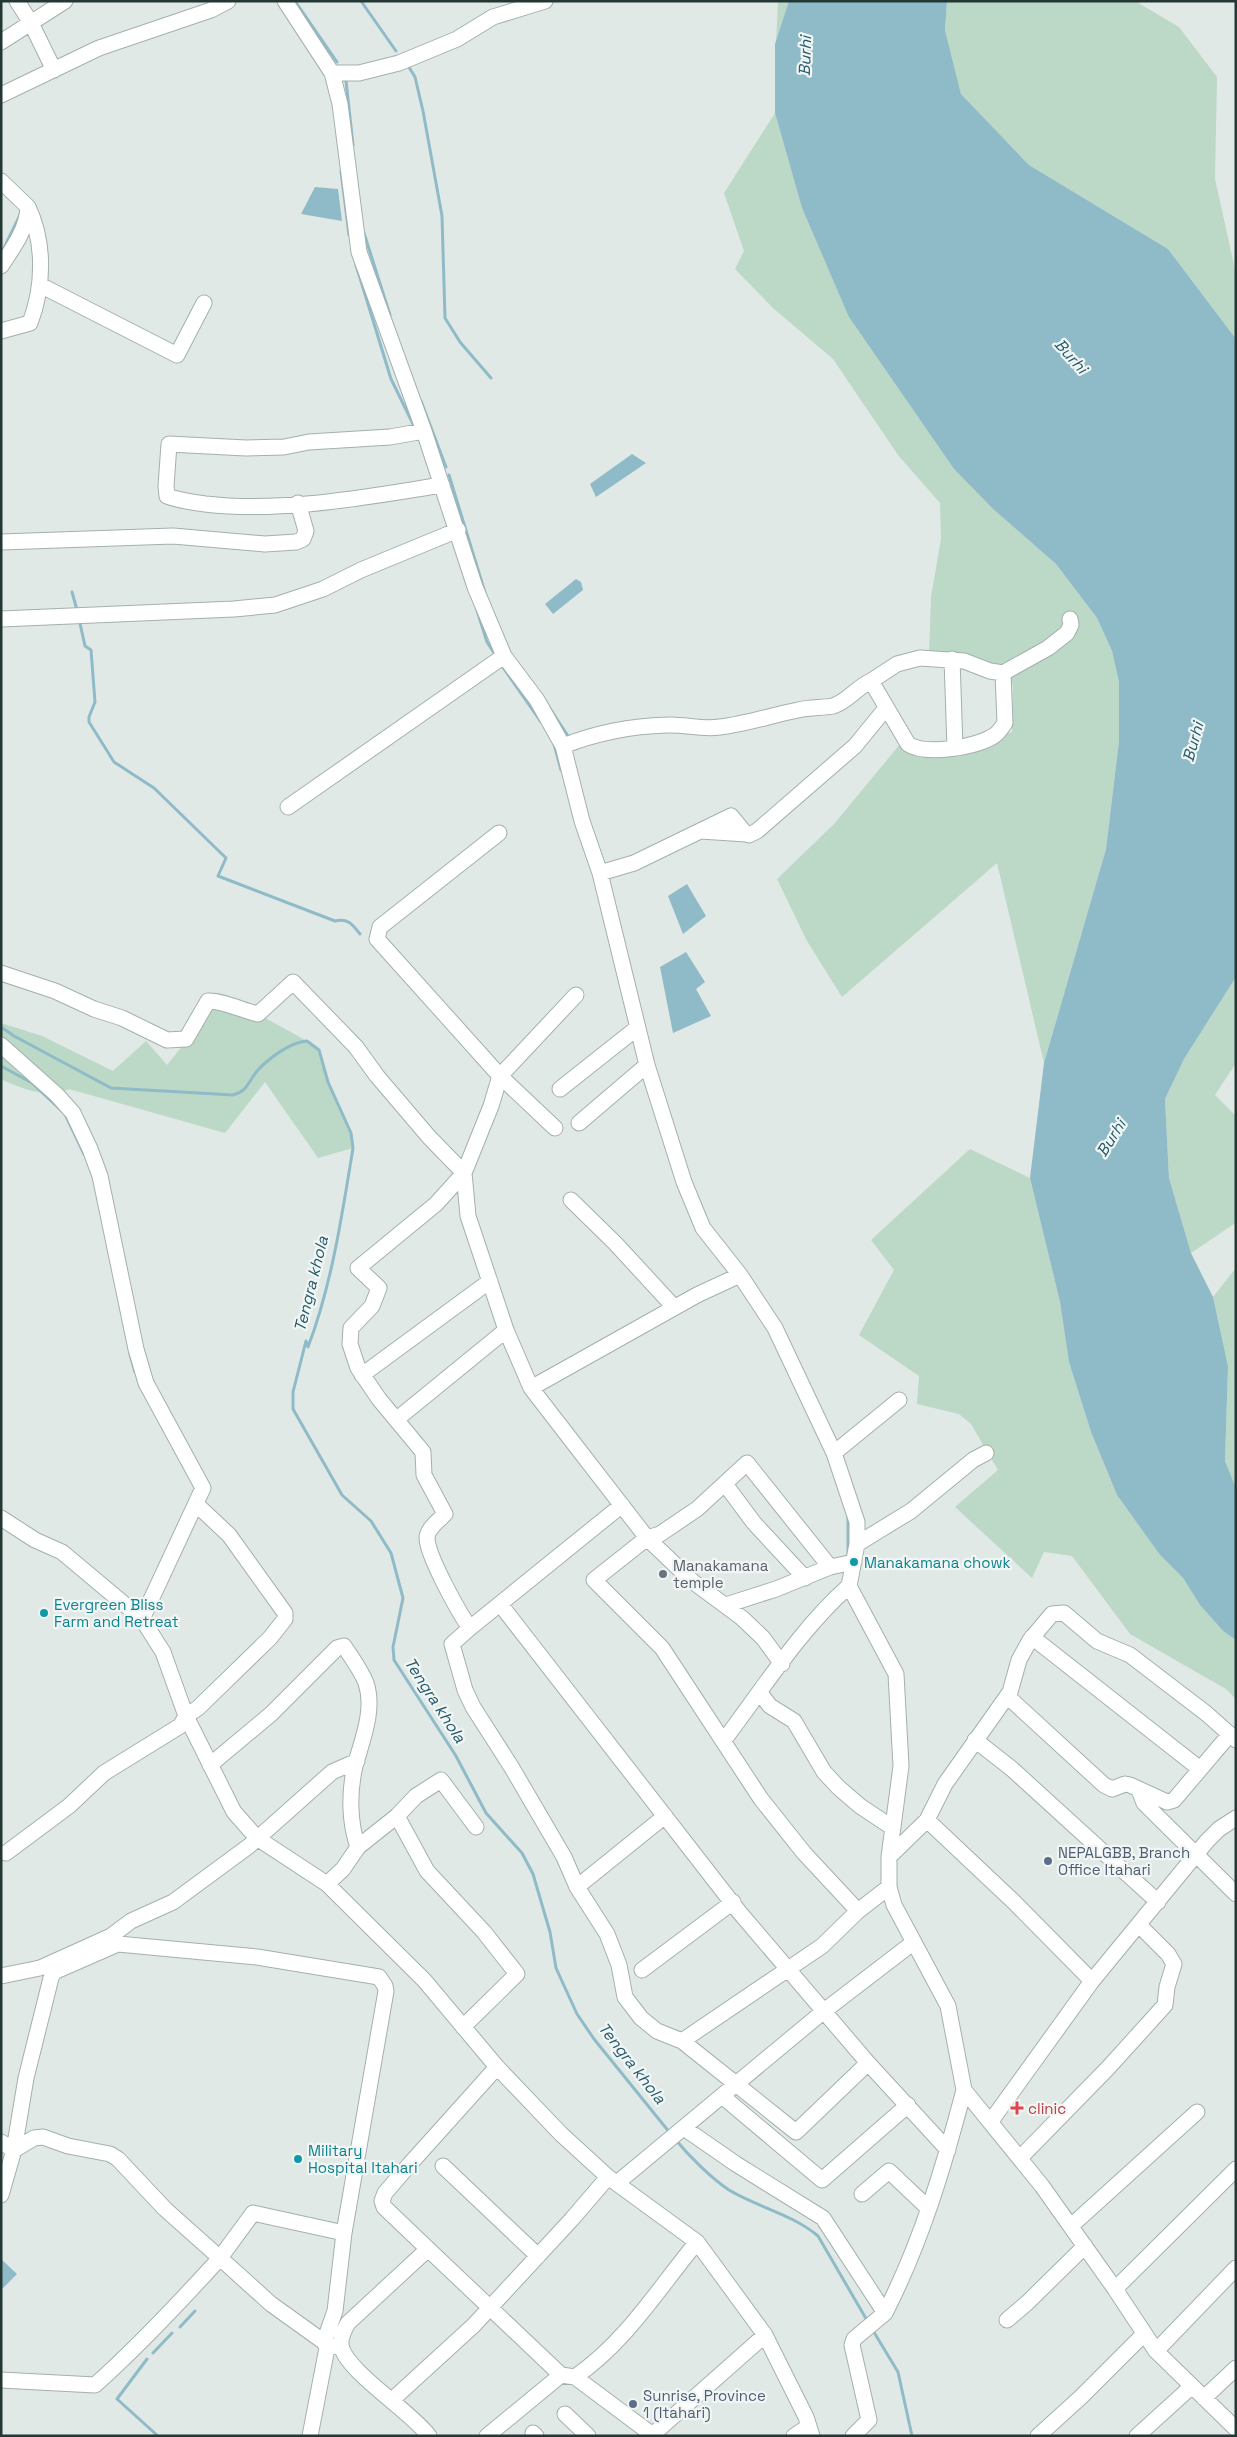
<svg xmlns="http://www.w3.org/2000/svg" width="1237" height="2437" font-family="'Space Grotesk',sans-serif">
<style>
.green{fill:#bcd8c6}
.water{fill:#8fbbc8}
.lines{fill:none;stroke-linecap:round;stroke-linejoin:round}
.stream{stroke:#8fbbc8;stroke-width:3}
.minor-casing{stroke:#a4b0ad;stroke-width:17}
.minor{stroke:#fff;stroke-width:15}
.culture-dot{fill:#0f9aa8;stroke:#f1f6f4;stroke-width:2}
.worship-dot{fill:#6b7280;stroke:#f1f6f4;stroke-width:2}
.service-dot{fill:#5c6f8a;stroke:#f1f6f4;stroke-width:2}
.health-dot{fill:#e0444e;stroke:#f1f6f4;stroke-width:2}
.labels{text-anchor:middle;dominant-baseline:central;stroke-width:4.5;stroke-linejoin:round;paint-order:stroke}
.culture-label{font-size:15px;fill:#0d838f;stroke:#f1f6f4;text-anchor:start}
.worship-label{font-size:15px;fill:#5b616d;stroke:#f1f6f4;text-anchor:start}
.service-label{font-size:15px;fill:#4e5e75;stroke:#f1f6f4;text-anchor:start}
.health-label{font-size:15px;fill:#be3a42;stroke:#f1f6f4;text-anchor:start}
.water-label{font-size:16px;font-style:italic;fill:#255b6c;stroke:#f1f6f4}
</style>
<rect width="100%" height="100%" fill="#e1e9e6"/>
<path class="green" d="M 778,1 L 789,1 L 776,44 Z
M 947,1 L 1135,1 L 1179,27 L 1217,77 L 1215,179 L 1236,274 L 1236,339 L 1168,249 L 1029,165 L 961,94 L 945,30 Z
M 775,113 L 802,208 L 850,318 L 954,469 L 992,508 L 1056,564 L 1097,618 L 1112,651 L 1119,682 L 1119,741 L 1106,849 L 1044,1063 L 997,863 L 842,997 L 807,941 L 777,879 L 834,824 L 901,743 L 919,754 L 934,758 L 975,741 L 1012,732 L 1013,685 L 978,662 L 929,653 L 931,597 L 941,539 L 940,503 L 898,455 L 833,359 L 773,308 L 735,269 L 744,251 L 724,193 Z
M 1236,977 L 1236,1063 L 1215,1095 L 1236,1116 L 1236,1220 L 1234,1224 L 1191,1253 L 1169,1178 L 1165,1099 L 1184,1059 Z
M 236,1009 L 258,1014 L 316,1046 L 328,1082 L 351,1133 L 353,1148 L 318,1158 L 265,1082 L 225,1133 L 69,1089 C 47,1099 22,1089 1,1079 L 1,1023 L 42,1036 L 113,1071 L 146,1041 L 167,1065 L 211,1010 Z
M 970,1149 L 1030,1178 L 1060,1302 L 1069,1362 L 1091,1432 L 1117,1495 L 1160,1555 L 1183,1578 L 1200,1605 L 1223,1631 L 1236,1640 L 1236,1699 L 1226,1689 L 1130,1634 L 1072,1556 L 1044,1552 L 1032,1578 L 955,1507 L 998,1470 L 971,1424 L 959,1414 L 917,1404 L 919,1376 L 859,1335 L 894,1270 L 871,1240 Z
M 1236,1268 L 1236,1488 L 1225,1461 L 1228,1366 L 1213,1297 Z"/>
<path class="water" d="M 789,1 L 947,1 L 945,30 L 961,94 L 1029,165 L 1168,249 L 1236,339 L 1236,977 L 1184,1059 L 1165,1099 L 1169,1178 L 1191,1253 L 1213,1297 L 1228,1366 L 1225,1461 L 1236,1488 L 1236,1640 L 1223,1631 L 1200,1605 L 1183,1578 L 1160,1555 L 1117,1495 L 1091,1432 L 1069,1362 L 1060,1302 L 1030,1178 L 1044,1063 L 1106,849 L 1119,741 L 1119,682 L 1112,651 L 1097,618 L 1056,564 L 992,508 L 954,469 L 849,317 L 802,208 L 775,113 L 775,44 Z
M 315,187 L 338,189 L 342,221 L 301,214 Z
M 632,454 L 646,463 L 596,497 L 590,484 Z
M 576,579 L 581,582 L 583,590 L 553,614 L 545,604 Z
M 687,884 L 706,916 L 683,934 L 668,896 Z
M 686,952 L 705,982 L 696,989 L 711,1016 L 673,1033 L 660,967 Z
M 1,2259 L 17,2274 L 1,2290 Z"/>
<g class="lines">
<path class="stream" d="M 295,1 L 337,62
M 361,1 L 396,51
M 407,64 L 415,77 L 423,111 L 442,216 L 445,318 L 460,342 L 491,378
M 346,81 L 353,145
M 341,171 L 349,235
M 364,233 L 390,315
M 3,250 L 20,215
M 356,265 L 391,379 L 415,428
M 421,401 L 446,467
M 449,475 L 487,599
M 72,592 L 77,610
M 475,604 L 487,642 L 496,656
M 79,619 L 85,646 L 91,650 L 95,702 L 89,717 L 89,722 L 114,762 L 154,788 L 226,858 L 218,876 L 335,921 C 348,918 352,924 360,934
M 500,663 L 541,722
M 545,701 L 568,736
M 554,744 L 561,770
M 1,1027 L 14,1036 L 111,1088 L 233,1095 C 248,1091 248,1082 257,1071 C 268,1059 290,1042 307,1041 L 319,1050 L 328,1082 L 351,1133 L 353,1148 C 342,1215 332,1284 308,1347 L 306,1341 L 293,1392 L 293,1409 L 342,1495 L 371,1521 L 391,1553 L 403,1598 L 393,1647 L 394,1660 L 456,1756 L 486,1813 L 522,1853 L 533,1874 L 550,1932 L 556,1968 L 577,2014 L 594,2039 L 670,2133
M 1,1066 L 32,1083 L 65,1114 L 84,1154
M 130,1354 L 135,1372
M 848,1515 L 848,1554
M 675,2139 C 689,2156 711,2178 729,2190 C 757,2207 792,2214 818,2236 L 868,2322
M 180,2327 L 195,2311
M 872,2329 L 898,2372 L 912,2436
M 153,2353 L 172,2333
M 147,2359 L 117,2399 L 158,2436"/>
<g class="minor-casing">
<path id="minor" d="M 17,1 L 31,23 L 54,70
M 285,1 L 332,73 L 340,104 L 359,252 L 424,431 L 475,587 L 504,656 L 537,700 L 563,746 L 582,821 L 600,873 L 647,1065 L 684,1182 L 703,1228 L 740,1275 L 775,1328 L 834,1453 L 857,1522 L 857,1544 L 849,1586 L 896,1674 L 901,1766 L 889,1857 L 889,1887 L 894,1905 L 948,2006 L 964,2090 L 1042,2186 L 1115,2289 L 1156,2351 L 1236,2429
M 1,42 L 65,1
M 332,73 L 359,73 L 399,63 L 457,39 L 493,17 L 545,1
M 1,95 L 99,48 L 211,10 L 228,1
M 1,181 L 28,207 C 27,229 13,248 1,266
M 40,285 L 177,355 L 204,303
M 1,331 L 30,323 C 44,286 45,243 28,207
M 424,431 L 390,437 L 309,442 L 284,447 L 246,448 L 169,444 L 166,486 L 167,496 C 180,501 192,502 205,504 C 283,513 365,497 442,485
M 1,542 L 173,536 L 265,544 L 296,542 L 303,539 L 306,531 L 298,503
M 1,619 L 234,609 L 275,605 L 323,589 L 361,570 L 458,530
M 952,659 L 955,748
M 871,681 L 897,664 L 920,658 L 964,661 L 990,671 L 1003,673 L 1048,648 L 1067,633 L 1071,625 L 1070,619
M 563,746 C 596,733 632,726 667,725 C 685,724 702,730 720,727 C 747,724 772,715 798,710 C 810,707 822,708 833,706 C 847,702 857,687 871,681 L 908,744 C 926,756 978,747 995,735 C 999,732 1002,727 1005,723 L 1003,673
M 288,807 L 504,656
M 701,831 L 746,834
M 499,833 L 380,927 L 377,939 L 500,1076 L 555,1128
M 600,873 L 634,863 L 731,816 L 746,834 L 749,835 L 757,831 L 855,746 L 886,708
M 1,973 L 55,991 L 94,1009 L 122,1018 L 167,1040 L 186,1039 L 208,1001 C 221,1000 244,1011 258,1014 L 293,982 L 356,1047 L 377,1076 L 429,1137 L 464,1173 L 468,1216 L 506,1330 L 531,1388 L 647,1538 L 692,1581 L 742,1618 L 763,1638 L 782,1664
M 576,995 L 500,1076 L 491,1106 L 464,1173 L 436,1204 L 358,1268 L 379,1288 L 372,1306 L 351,1328 L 350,1344 L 358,1368 L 379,1399 L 423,1452 L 424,1475 L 445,1514 C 439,1520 427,1529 427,1538 C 427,1555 459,1613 470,1628 L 452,1644 L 465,1690 L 473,1707 L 512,1768 L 564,1857 L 577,1887 L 607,1934 L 619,1965 L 625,1997 L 641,2018 L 657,2031 L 682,2041 L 796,2132 L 868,2063
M 1,1045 L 57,1095 L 73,1113 L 90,1149 L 100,1176 L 136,1349 L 146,1383 L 203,1488 L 142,1619
M 560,1089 L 637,1028
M 579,1123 L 647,1065
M 571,1200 L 615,1243 L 674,1307
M 362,1375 L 490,1281
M 531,1388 L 697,1295 L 740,1275
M 397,1419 L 506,1330
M 834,1453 L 899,1400
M 725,1484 L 754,1523 L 805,1578
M 1,1518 L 35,1540 L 62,1552 L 142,1619 L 163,1652 L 186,1716 L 234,1812 L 257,1838 L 327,1884 L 424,1980 L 497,2067 L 561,2134 L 608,2177 L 697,2242 L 765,2335 L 806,2417 L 812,2436
M 857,1544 L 911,1511 L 973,1460 L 986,1453
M 830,1567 L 747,1463 L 697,1509 L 660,1534 L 647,1538 L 594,1580 L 662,1648 L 761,1799 L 804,1853 L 858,1911
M 500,1604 L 740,1913 L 868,2063 L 948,2150
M 726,1605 L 776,1589 L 830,1567 L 854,1562
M 470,1628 L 622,1505
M 1032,1637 L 1200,1769
M 760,1693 L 770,1706 L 794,1721 L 824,1772 L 839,1788 L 860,1806 L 893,1828
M 1007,1696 L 1104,1785 L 1112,1789 L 1125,1784 L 1130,1785 L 1167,1802 L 1174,1800 L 1230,1734
M 724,1740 C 763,1689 801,1628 849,1586
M 975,1740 L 1012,1769 L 1158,1902
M 210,1765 L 271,1714 L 337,1648 L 344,1646 C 351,1657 361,1670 366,1683 C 375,1710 362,1740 355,1766 C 349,1792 349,1822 358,1847 L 343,1869 L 327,1884
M 1139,1790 L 1144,1803 L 1236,1894
M 397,1816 L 427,1871 L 484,1932 L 517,1974 L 463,2027
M 927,1820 L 1014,1902 L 1092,1981
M 358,1847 L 397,1816 L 416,1796 L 441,1780 L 476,1827
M 6,1853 L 69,1806 L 104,1773 L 180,1726 L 186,1716 L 198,1708 L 270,1638 L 285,1619 L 285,1613 L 229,1535 L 196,1504
M 889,1857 L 927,1820 L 945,1784 L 1010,1692 L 1019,1660 L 1030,1640 L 1052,1614 L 1064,1613 L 1097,1641 L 1130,1655 L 1207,1714 L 1236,1740
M 577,1887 L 665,1816
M 642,1970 L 733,1902
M 1,1976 L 40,1968 L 111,1936 L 131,1921 L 173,1902 L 249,1846 L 332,1772 L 357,1761
M 682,2041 L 822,1946 L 858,1911 L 889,1887
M 722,2096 L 822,2180 L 908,2105
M 991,2121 L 1092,1981 L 1207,1841 L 1219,1829 L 1236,1818
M 684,2128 L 736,2164 L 823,2218 L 885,2313 C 921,2243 944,2166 964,2090
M 1,2142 L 14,2150 L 26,2078 L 51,1978 L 54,1972 L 118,1944 L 257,1957 L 379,1977 L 385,1986 L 386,1991 L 344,2233 L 335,2311 L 324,2342
M 1020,2158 L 1108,2068 L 1165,2005 L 1167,1987 L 1174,1964 L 1168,1954 L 1139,1925
M 443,2166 L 538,2256
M 617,2183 L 824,2011 L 914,1942
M 862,2194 L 889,2171 L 928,2208
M 1,2195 L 14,2150 L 34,2138 L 43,2137 L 68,2146 L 110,2154 L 118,2159 L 165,2209 L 220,2258 C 180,2302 140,2345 95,2385 L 1,2380
M 1071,2226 L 1197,2112
M 428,2249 L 384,2207 L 382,2201 L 385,2193 L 409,2165 L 497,2067
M 1115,2289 L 1236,2169
M 1007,2320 L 1027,2303 L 1085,2246
M 327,2348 L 324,2342 L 271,2304 L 220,2258 L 253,2213 L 344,2233
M 1156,2351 L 1236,2268
M 575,2377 L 654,2436
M 1204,2398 L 1236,2368
M 392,2400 L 474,2325 L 572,2219 L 608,2177
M 565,2414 L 588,2436
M 533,2433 L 536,2436
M 310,2436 L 327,2348 L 336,2346
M 429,2436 C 412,2412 345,2371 341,2345 C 340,2337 344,2330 348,2323 L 428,2249 L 561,2375
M 487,2436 L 561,2375 L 575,2377 C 626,2342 658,2289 697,2242
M 651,2436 L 765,2335
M 794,2436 L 809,2426
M 853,2436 L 869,2420 L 852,2345 L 854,2339 L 885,2313
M 1038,2436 L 1081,2397 L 1144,2334
M 1137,2436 L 1191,2387"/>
</g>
<use href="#minor" class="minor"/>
</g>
<g class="culture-dot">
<circle cx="854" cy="1562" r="5"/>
<circle cx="44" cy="1613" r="5"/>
<circle cx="298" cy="2159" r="5"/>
</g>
<circle class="worship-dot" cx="663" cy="1574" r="5"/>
<g class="service-dot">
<circle cx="1048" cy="1861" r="5"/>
<circle cx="633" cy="2404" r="5"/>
</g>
<path class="health-dot" d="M1014.5 2100.5h5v5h5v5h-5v5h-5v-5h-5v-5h5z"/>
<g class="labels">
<g class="culture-label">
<text x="864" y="1562">Manakamana chowk</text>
<text x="54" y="1604">Evergreen Bliss<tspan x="54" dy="17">Farm and Retreat</tspan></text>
<text x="308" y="2150">Military<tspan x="308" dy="17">Hospital Itahari</tspan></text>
</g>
<g class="worship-label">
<text x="673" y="1565">Manakamana<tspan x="673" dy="17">temple</tspan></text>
</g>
<g class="service-label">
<text x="1058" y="1852">NEPALGBB, Branch<tspan x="1058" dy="17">Office Itahari</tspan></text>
<text x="643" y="2395">Sunrise, Province<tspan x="643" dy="17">1 (Itahari)</tspan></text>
</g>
<g class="health-label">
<text x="1028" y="2108">clinic</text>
</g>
<g class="water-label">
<text transform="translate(805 56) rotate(-88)">Burhi</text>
<text transform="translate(1071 356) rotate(48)">Burhi</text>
<text transform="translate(1193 742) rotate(-75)">Burhi</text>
<text transform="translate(1111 1138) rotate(-58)">Burhi</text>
<text transform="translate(311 1284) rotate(-76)">Tengra khola</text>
<text transform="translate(435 1700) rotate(57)">Tengra khola</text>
<text transform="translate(632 2063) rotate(52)">Tengra khola</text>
</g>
</g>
<rect width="1237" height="2437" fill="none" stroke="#233834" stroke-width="5"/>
</svg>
